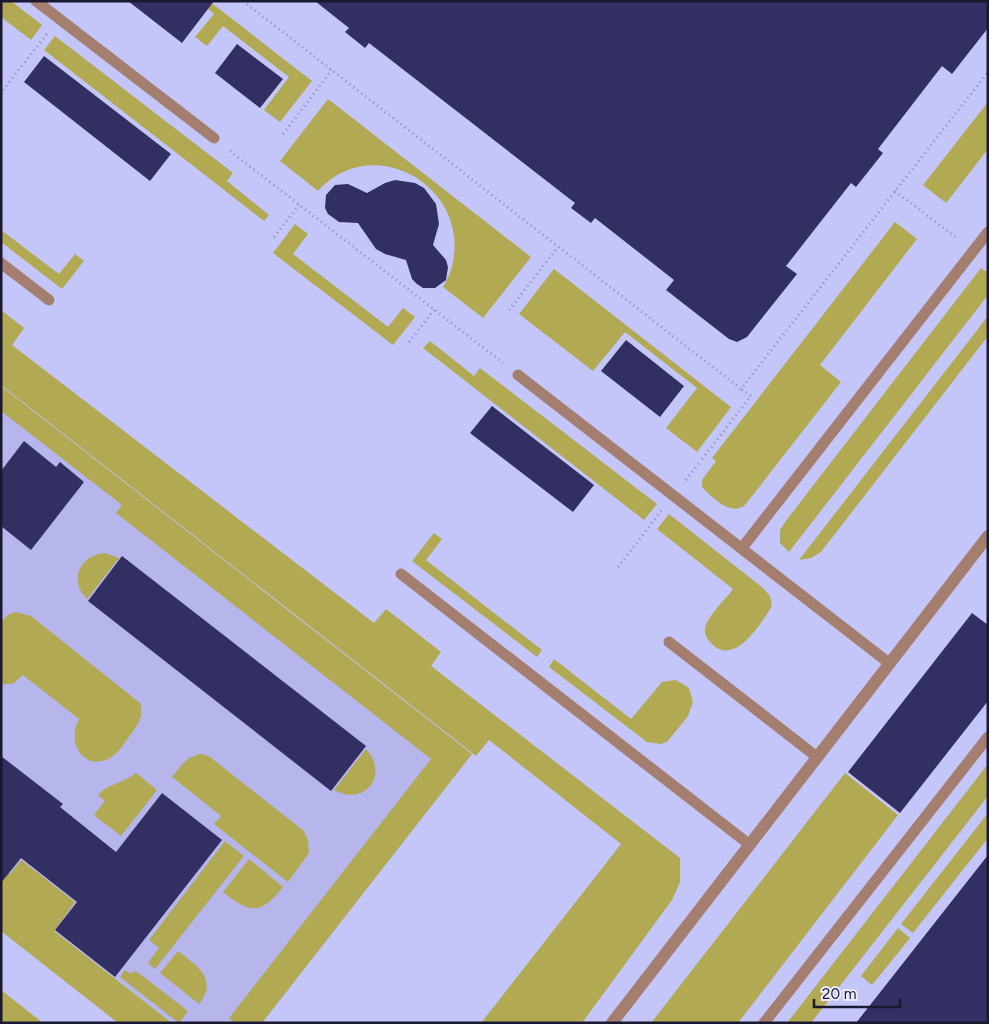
<svg xmlns="http://www.w3.org/2000/svg" width="989" height="1024" font-family="Figtree,sans-serif">
<style>
.built{fill:#b6b6ed}
.green{fill:#b2a953}
.building{fill:#322f62}
.lines{fill:none;stroke-linecap:round;stroke-linejoin:round}
.path{stroke:#8d8eb8;stroke-width:3;stroke-dasharray:1 4;stroke-linecap:butt}
.service{stroke:#a47f70;stroke-width:11}
.minor{stroke:#a47f70;stroke-width:12}
</style>
<rect width="100%" height="100%" fill="#c4c6f9"/>
<path class="built" d="M 1,386 L 472,754 L 262,1023 L 173,1023 L 1,889 Z"/>
<path class="green" d="M 1,1 L 11,1 L 42,25 L 31,40 L 1,17 Z
M 199,1 L 209,1 L 312,81 L 280,122 L 264,110 L 289,77 L 223,26 L 207,46 L 195,37 L 214,14 Z
M 55,36 L 233,173 L 227,181 L 269,215 L 264,221 L 44,50 Z
M 328,99 L 531,257 L 483,318 L 443,287 C 449,278 453,266 454,255 C 463,181 369,133 318,191 L 280,161 Z
M 988,102 L 988,149 L 946,203 L 923,185 Z
M 895,222 L 917,239 L 820,365 L 841,382 L 745,505 C 731,517 712,497 702,487 L 702,480 L 716,461 L 712,458 Z
M 295,224 L 308,234 L 293,254 L 388,327 L 403,308 L 415,317 L 393,345 L 273,253 Z
M 1,230 L 59,274 L 75,254 L 84,261 L 62,289 L 1,242 Z
M 981,268 L 988,273 L 988,295 L 789,552 L 780,543 L 780,530 L 785,522 Z
M 554,269 L 731,407 L 697,452 L 666,428 L 697,388 L 625,332 L 593,371 L 519,314 Z
M 1,310 L 24,328 L 12,345 L 374,623 L 386,609 L 441,652 L 431,666 L 680,858 L 680,882 L 672,900 L 582,1023 L 481,1023 L 621,844 L 489,740 L 476,756 L 1,385 Z
M 988,316 L 988,336 L 821,552 L 811,558 L 799,560 Z
M 430,341 L 474,376 L 480,368 L 657,504 L 644,520 L 423,348 Z
M 1,386 L 472,754 L 262,1023 L 235,1023 L 229,1018 L 431,759 L 116,513 L 122,505 L 1,411 Z
M 669,514 L 763,588 L 770,596 L 772,606 C 761,624 734,668 711,643 C 706,638 703,632 706,625 C 711,612 725,600 733,589 L 657,529 Z
M 434,533 L 442,539 L 426,560 L 542,650 L 537,657 L 412,561 Z
M 105,553 L 119,558 L 87,599 C 68,580 80,555 105,553 Z
M 16,612 L 31,616 L 140,703 C 144,716 139,723 131,734 C 125,742 119,753 110,758 C 84,772 66,743 79,719 L 23,675 L 14,683 L 1,685 L 1,622 L 9,614 Z
M 554,659 L 631,719 L 662,682 L 676,680 L 689,688 L 693,702 L 688,716 L 667,742 L 660,744 L 647,742 L 549,667 Z
M 366,749 C 390,775 364,807 334,790 Z
M 203,754 L 210,757 L 304,831 L 308,840 L 309,853 L 288,882 L 214,824 L 221,816 L 172,777 C 181,766 187,755 203,754 Z
M 988,764 L 988,796 L 811,1023 L 787,1023 Z
M 136,773 L 157,790 L 121,836 L 94,815 L 105,801 L 98,795 C 107,784 124,783 136,773 Z
M 845,773 L 898,815 L 738,1023 L 651,1023 Z
M 988,813 L 988,838 L 913,933 L 901,924 Z
M 225,841 L 244,856 L 155,969 L 148,963 L 159,948 L 149,940 Z
M 249,859 L 283,887 C 261,915 250,914 223,892 Z
M 21,860 L 75,902 L 54,931 L 172,1023 L 118,1023 L 1,931 L 1,868 L 10,874 Z
M 898,928 L 910,938 L 872,985 L 861,976 Z
M 178,951 C 196,965 219,979 199,1004 L 160,973 Z
M 125,970 L 131,974 L 134,971 L 140,974 L 188,1011 L 179,1023 L 120,977 Z
M 1,990 L 43,1023 L 1,1023 Z"/>
<path class="building" d="M 128,1 L 214,1 L 182,43 Z
M 315,1 L 988,1 L 988,28 L 952,74 L 942,66 L 878,149 L 883,153 L 856,187 L 851,183 L 786,266 L 797,274 L 747,337 L 737,342 L 729,339 L 666,290 L 674,280 L 595,218 L 591,223 L 571,208 L 575,203 L 369,43 L 365,48 L 345,32 L 349,28 Z
M 237,44 L 283,79 L 260,108 L 215,73 Z
M 44,56 L 171,154 L 150,181 L 24,82 Z
M 395,180 L 415,183 L 424,188 L 436,204 L 439,224 L 433,245 L 446,260 L 448,267 L 446,280 L 435,288 L 423,288 L 417,284 L 412,279 L 406,260 L 385,254 L 376,249 L 358,223 L 339,222 L 328,214 L 325,208 L 326,195 L 335,185 L 348,184 L 367,193 L 385,183 Z
M 626,340 L 684,386 L 660,417 L 601,371 Z
M 492,406 L 594,485 L 573,512 L 470,433 Z
M 24,441 L 56,467 L 60,462 L 84,482 L 31,550 L 1,526 L 1,471 Z
M 122,556 L 366,746 L 331,791 L 88,601 Z
M 972,613 L 988,625 L 988,701 L 900,813 L 848,772 Z
M 1,756 L 63,804 L 60,807 L 116,852 L 162,793 L 222,840 L 115,977 L 55,930 L 77,902 L 21,858 L 1,883 Z
M 988,855 L 988,1023 L 856,1023 Z"/>
<g class="lines">
<path class="path" d="M 243,1 L 741,389 L 988,72
M 3,90 L 47,34
M 283,134 L 332,70
M 230,151 L 503,363
M 895,191 L 958,239
M 274,237 L 299,205
M 509,310 L 558,247
M 409,342 L 434,310
M 702,459 L 751,396 L 741,389
M 686,480 L 699,463
M 618,567 L 662,510"/>
<path class="service" d="M 36,1 L 214,138
M 1,263 L 49,300
M 518,375 L 889,663
M 742,548 L 988,232
M 401,574 L 750,845
M 669,642 L 817,757
M 764,1023 L 988,737"/>
<path class="minor" d="M 612,1023 L 988,536"/>
</g>
<rect width="989" height="1024" fill="none" stroke="#1a1931" stroke-width="5"/>
<path d="M814 999v8h86v-8" fill="none" stroke="#1a1931" stroke-width="2.5"/>
<text x="822" y="999" font-size="15" fill="#1a1931" stroke="#e9eafe" stroke-width="4" paint-order="stroke">20 m</text>
</svg>
